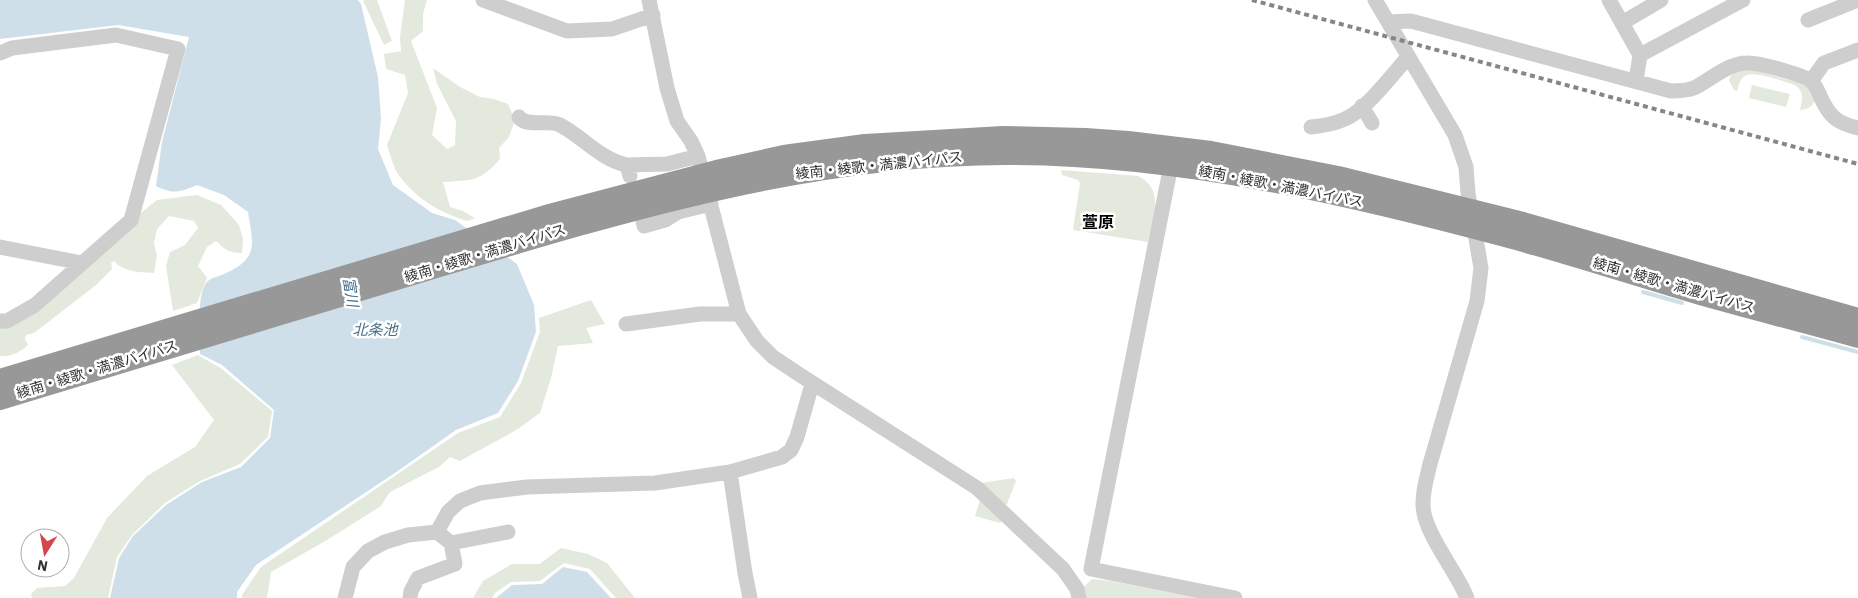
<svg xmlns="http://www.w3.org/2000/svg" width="1858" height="598" font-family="'IBM Plex Sans','Noto Sans JP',sans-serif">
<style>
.green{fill:#e3e9dd}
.water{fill:#cfdfe9}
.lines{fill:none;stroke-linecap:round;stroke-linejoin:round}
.stream{stroke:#cfdfe9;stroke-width:4}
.minor{stroke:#cecece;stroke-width:15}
.highway{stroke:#989898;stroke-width:22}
.rail{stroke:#868686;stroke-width:4;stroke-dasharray:5 4;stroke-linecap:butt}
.labels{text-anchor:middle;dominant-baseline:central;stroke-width:5;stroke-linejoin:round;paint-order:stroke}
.street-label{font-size:14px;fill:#313131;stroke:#fff}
.water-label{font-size:15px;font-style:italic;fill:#466f8b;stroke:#fff}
.quarter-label{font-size:16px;font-weight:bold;fill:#000;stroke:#fff}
</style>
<rect width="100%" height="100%" fill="#fff"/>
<path class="green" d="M 365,0 L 377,0 L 392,41 L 384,45 L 363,1 Z
M 405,0 L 427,0 L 423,14 L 423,31 L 411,41 L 437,108 L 432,135 L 447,149 L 455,145 L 456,121 L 437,84 L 433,68 L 460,87 L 480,97 L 494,99 L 508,104 L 515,120 L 509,137 L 499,148 L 500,159 C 480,182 472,180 443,182 L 450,207 L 463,211 L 475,218 L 468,221 C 439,213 412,196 396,171 C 392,163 390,153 387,145 L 408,93 L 405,75 L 386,69 L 384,54 L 401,51 L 400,37 Z
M 1750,69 L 1796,82 L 1807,87 L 1815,99 C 1813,107 1808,109 1800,110 C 1802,100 1805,92 1795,85 C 1785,82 1757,71 1747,75 C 1740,77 1739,85 1737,91 L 1734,90 L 1729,80 L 1732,73 Z
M 1752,85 L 1790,94 L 1786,107 L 1749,98 Z
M 1061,170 L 1138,176 C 1166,190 1152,217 1148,242 L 1073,230 L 1080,183 L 1078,180 L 1062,175 Z
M 197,195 L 221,205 L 239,225 L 243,239 L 242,253 C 230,253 225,250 216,241 L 207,247 L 198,266 L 207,278 L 197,303 L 173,311 L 166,266 L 170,252 L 185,245 L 198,228 L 194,221 L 169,216 L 157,229 L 154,243 L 157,256 L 154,273 C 140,272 125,273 114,261 L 111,263 L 112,269 L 96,285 L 34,333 L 26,335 L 25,339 L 28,345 C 21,352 10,357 0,356 L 0,325 L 157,200 Z
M 591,300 L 605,324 L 586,328 L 593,343 L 558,346 L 551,378 L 540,413 L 518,429 L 460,461 L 450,457 L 439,467 L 390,492 L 381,506 L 327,540 L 271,572 L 267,598 L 242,598 L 242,595 L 261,567 L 458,433 L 500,417 L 521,383 L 540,332 L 539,318 Z
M 198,355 L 222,369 L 272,411 L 268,437 L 240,464 L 200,481 L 165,503 L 132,535 L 117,557 L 108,598 L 32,598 L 31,594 L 37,588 L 65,586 L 74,578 L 107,518 L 147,476 L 195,447 L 214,420 L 172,365 Z
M 1014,478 L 1016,481 L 1006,506 L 981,483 Z
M 980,500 L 1003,520 L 1000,523 L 975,516 Z
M 561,548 L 588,554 L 607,563 L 635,598 L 616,598 L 590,569 L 564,563 L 540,581 L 511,582 L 495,593 L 492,598 L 473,598 L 483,581 L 512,564 L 540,564 Z
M 1092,579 L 1111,581 L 1197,598 L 1086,598 L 1084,587 Z"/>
<path class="water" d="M 0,0 L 358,0 L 361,4 L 378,77 L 381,118 L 378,149 L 393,185 L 432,213 L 455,220 L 517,264 L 534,305 L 536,332 L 518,381 L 498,413 L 456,430 L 395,473 L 256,565 L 237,592 L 237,598 L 110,598 L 119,558 L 133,536 L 166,505 L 202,482 L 241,467 L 270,438 L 274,410 L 222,365 L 200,354 C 200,338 196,291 208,281 C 212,277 221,276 226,273 C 259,258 253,244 248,212 L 224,195 L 197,185 C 180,192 174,195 156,186 L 162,142 L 189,37 L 118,25 L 0,39 Z
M 563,567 L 587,572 L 611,598 L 496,598 L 512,585 L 542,584 Z"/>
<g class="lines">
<path class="stream" d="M 1643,292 L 1682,303
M 1802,337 L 1858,352"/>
<path class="minor" d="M 483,0 L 567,31 L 612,29 L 653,15
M 649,0 L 667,88 L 677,121 L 691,141 L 698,156 L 739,314 L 757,341 L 773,357 L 800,375 L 977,488 L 1063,569 L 1077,589 L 1079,598
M 1375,0 L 1455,135 L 1466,167 L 1468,193 L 1481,268 L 1477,301 L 1430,464 C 1427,477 1423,489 1423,503 C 1422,531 1456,570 1467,598
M 1609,0 L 1640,55 L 1636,81
M 1808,20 L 1858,0
M 1388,22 L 1411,21 L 1671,91 C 1679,91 1686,91 1694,88 C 1712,79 1729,62 1749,63 C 1760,63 1805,75 1812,82 C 1816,86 1819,93 1821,98 C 1830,117 1837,123 1858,128
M 1622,23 L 1661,0
M 0,53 L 12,48 L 116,35 L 178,49 L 131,220 L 35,305 L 7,321 L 0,321
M 1640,55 L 1743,0
M 1811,81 L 1824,63 L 1858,50
M 1362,106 L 1372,123
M 519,117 C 527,128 548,119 560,125 C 583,137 601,160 627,165
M 1311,127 C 1322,126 1334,124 1345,119 C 1365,111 1393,74 1408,57
M 1171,165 L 1091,569 L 1235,598
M 630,176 L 627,165 L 667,164 L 698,156
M 643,221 L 644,226 L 665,220 L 678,212 L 711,204
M 0,247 L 82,263
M 626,324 L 700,314 L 739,314
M 730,472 L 745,573 L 750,598
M 451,543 L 508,532
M 345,598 L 353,567 L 368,551 L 385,542 L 408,535 L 437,532 L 448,512 L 460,501 L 480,493 L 527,487 L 655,483 L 730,472 L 782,457 L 791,450 L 797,437 L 812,384
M 410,598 L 411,591 L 418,578 L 455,564 L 451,543 L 437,532"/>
<path class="highway" d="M 0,380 L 546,216 L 721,170 L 784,156 L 865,145 L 1003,137 L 1085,139 L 1128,142 L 1211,152 L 1338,177 L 1523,223 L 1858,319
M 0,399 C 144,355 288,312 433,268 C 619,212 809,154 1006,154 C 1179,154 1349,194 1516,239 C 1578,256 1639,276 1700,294 C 1753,309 1805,322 1858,337"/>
<path class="rail" d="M 1252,0 L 1858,164"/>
</g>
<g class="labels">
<g class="street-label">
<text transform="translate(879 165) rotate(-6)">綾南・綾歌・満濃バイパス</text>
<text transform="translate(1281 186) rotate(11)">綾南・綾歌・満濃バイパス</text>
<text transform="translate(485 253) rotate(-17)">綾南・綾歌・満濃バイパス</text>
<text transform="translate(1674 285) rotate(16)">綾南・綾歌・満濃バイパス</text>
<text transform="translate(97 369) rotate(-17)">綾南・綾歌・満濃バイパス</text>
</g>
<g class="water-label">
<text transform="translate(351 292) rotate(81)">富川</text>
<text x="375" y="329">北条池</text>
</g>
<g class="quarter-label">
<text x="1098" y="222">萱原</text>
</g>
</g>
<g transform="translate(45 553) rotate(191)"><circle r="24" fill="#ffffff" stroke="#adadad"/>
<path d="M0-4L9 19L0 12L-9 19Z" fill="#d4464e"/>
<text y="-8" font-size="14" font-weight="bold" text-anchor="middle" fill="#313131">N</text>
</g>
</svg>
